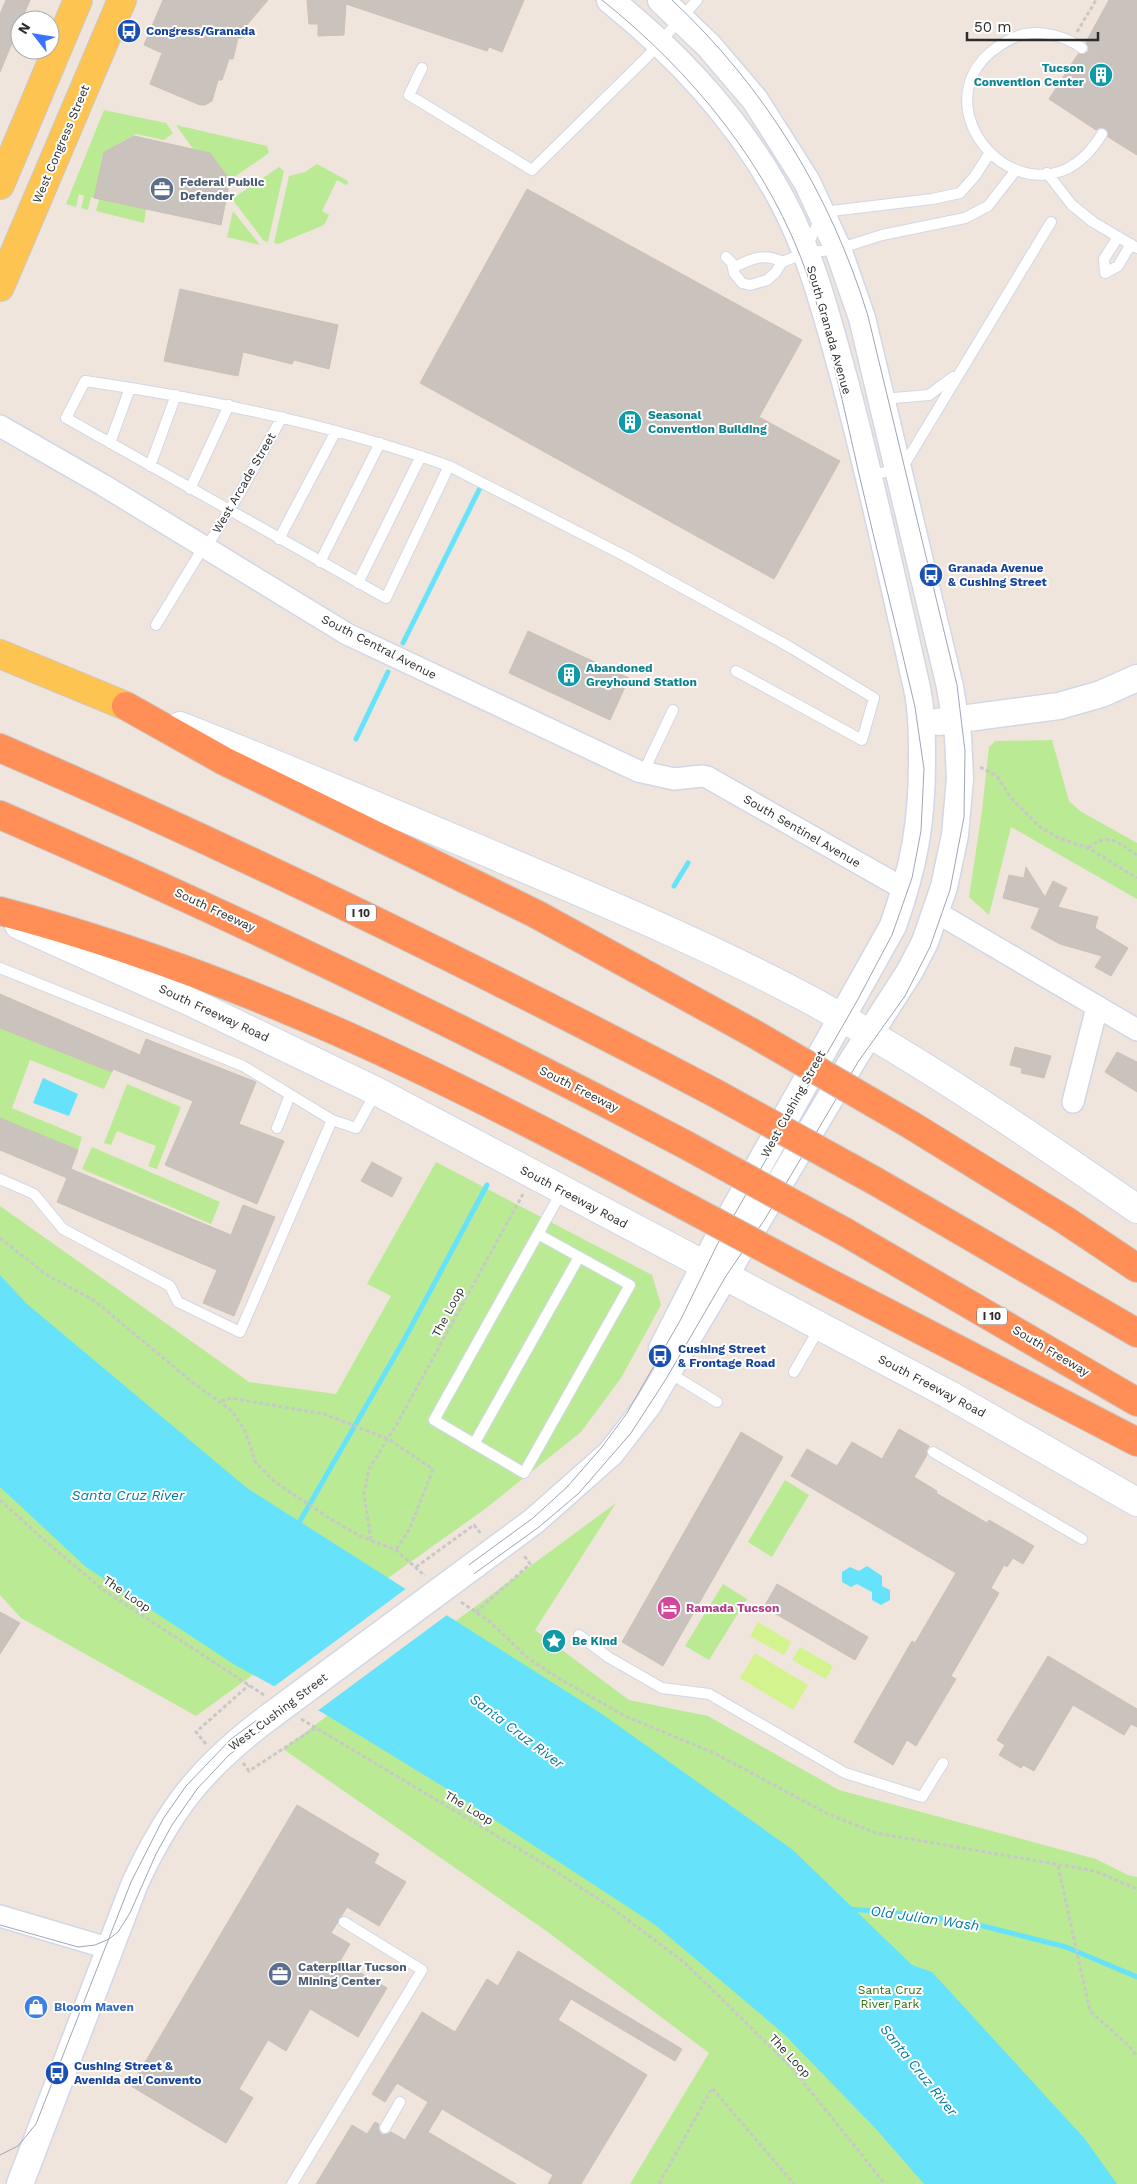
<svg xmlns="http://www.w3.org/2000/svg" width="1137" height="2184" font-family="'Work Sans',sans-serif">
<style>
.green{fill:#baea94}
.pitch{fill:#d3f38f}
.water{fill:#66e3fa}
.pier{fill:#efe5dc}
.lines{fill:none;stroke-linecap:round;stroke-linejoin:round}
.stream{stroke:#66e3fa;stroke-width:5}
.building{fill:#cac2bc;stroke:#cac1b6}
.service-casing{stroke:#d1d7e6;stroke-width:12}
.minor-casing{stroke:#d1d7e6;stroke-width:24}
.tertiary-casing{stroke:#d1d7e6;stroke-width:29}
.secondary-casing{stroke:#d1d7e6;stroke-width:30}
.primary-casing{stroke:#c8c8c8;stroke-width:30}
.motorway-casing{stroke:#c8c8c8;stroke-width:30}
.path{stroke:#c8c8c8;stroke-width:3;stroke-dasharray:4 2.5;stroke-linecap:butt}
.service{stroke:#fff;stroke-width:10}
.minor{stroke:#fff;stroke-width:21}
.tertiary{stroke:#fff;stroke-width:26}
.secondary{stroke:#fff;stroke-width:28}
.primary{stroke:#fec452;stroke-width:28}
.motorway{stroke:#ff8e57;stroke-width:28}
.tram{stroke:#9ea5b8;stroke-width:1}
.tertiary-bridge-casing{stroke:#d1d7e6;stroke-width:29;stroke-linecap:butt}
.motorway-bridge-casing{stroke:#c8c8c8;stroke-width:30;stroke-linecap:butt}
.tertiary-bridge{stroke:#fff;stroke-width:26}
.motorway-bridge{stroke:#ff8e57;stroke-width:28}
.labels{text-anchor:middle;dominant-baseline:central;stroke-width:4;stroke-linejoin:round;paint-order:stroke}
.shield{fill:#fff;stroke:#6b6b6b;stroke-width:1}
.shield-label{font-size:11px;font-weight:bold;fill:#2c2c2c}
.transit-label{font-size:12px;font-weight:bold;fill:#164399;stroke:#fff;text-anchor:start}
.culture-label{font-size:12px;font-weight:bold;fill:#0d838f;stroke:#fff;text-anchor:start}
.street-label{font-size:12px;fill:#2c2c2c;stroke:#fff}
.service-label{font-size:12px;font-weight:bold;fill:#4e5e75;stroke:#fff;text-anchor:start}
.hotel-label{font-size:12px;font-weight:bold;fill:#b23c85;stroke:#fff;text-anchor:start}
.park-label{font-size:12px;fill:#317113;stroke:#fff}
.shop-label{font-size:12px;font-weight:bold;fill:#366cbe;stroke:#fff;text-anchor:start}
.water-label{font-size:14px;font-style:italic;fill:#017ca3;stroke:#fff}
</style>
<rect width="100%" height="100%" fill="#efe5dc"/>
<path class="green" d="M 104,110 L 166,123 L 173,133 L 164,140 L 136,134 L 104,152 L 94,198 L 91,197 L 88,210 L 81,208 L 84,196 L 79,194 L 76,207 L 66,204 Z
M 176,125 L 267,146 L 269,153 L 230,180 L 210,153 L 193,149 Z
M 317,164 L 348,181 L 348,183 L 346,185 L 337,180 L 322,211 L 329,215 L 324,225 L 278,244 L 274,243 L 289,176 L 305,172 Z
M 279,167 L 284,171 L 268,242 L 264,241 L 232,199 Z
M 99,199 L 146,209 L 144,223 L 96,211 Z
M 233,211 L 260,245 L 227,237 Z
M 1052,740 L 1069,801 L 1080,811 L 1137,843 L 1137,899 L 1011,827 L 989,915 L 969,897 L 982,811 L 989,747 L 995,741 Z
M 0,1028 L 112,1072 L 104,1089 L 30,1060 L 12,1108 L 82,1137 L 78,1150 L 0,1118 Z
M 127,1084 L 181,1107 L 157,1169 L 148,1166 L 156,1146 L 117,1131 L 111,1145 L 104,1143 Z
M 92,1147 L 220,1202 L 211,1224 L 82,1169 Z
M 436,1162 L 652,1275 L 661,1305 L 621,1378 L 581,1432 L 485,1509 L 301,1640 L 446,1628 L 616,1503 L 535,1630 L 629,1700 L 708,1716 L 839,1790 L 1096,1859 L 1128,1875 L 1137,1877 L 1137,2184 L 630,2184 L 709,2053 L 545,1930 L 283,1749 L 335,1710 L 265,1666 L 196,1716 L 21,1618 L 0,1595 L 0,1206 L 249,1382 L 336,1394 L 391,1296 L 367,1284 Z
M 785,1480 L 809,1495 L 772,1557 L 748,1542 Z
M 723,1584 L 747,1599 L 709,1660 L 685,1646 Z"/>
<path class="pitch" d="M 758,1622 L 791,1642 L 784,1655 L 750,1636 Z
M 800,1647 L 833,1666 L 826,1679 L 792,1660 Z
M 755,1653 L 808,1685 L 793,1710 L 740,1678 Z"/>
<path class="water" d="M 43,1078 L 78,1094 L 69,1116 L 33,1103 Z
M 0,1275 L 27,1304 L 247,1488 L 602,1714 L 793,1850 L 912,1965 L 932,1972 L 1085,2139 L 1117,2184 L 924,2184 L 876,2129 L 784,2034 L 654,1924 L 447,1789 L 323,1713 L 235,1665 L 86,1567 L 0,1487 Z
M 867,1566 L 882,1576 L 882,1586 L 890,1590 L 890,1600 L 881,1605 L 872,1600 L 872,1592 L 857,1584 L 851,1587 L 842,1582 L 842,1572 L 850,1567 L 859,1571 Z"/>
<path class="pier" d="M 407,1588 L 447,1615 L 316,1712 L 272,1688 Z"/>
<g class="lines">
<path class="stream" d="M 403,643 L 480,488
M 356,739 L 388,672
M 674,886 L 688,863
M 296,1528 L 404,1340 L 487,1185
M 850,1909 L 907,1914 L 971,1923 L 1066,1947 L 1137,1977"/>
</g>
<path class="building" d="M 6,0 L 30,0 L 0,72 L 0,14 Z
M 163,0 L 268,0 L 246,26 L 242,38 L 238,38 L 233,59 L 229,59 L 222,80 L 218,80 L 212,101 L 205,105 L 200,105 L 150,84 L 162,53 L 144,45 Z
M 307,0 L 524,0 L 502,52 L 489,47 L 487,51 L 346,4 L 344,35 L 318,36 L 318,24 L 309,24 Z
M 1109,0 L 1137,0 L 1137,155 L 1108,137 L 1106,129 L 1100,127 L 1096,130 L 1049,99 L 1078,54 L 1088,52 L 1089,48 L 1086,42 Z
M 134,136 L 210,153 L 230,180 L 221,225 L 94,198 L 104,152 Z
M 527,189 L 802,340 L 759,417 L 840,461 L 774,579 L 420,383 Z
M 180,289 L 338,325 L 329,369 L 294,360 L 292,364 L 243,352 L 238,376 L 164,361 Z
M 528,631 L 629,678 L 610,720 L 509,673 Z
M 1026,867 L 1045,897 L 1053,881 L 1067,888 L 1058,907 L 1098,917 L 1095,928 L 1128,948 L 1111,976 L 1095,967 L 1102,956 L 1060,944 L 1031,928 L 1040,908 L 1003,898 L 1009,875 L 1024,878 Z
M 0,994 L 140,1055 L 146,1039 L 256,1082 L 239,1124 L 284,1141 L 257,1204 L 165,1165 L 193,1101 L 113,1069 L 112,1072 L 0,1028 Z
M 1015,1047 L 1051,1056 L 1044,1078 L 1021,1073 L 1022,1068 L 1010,1065 Z
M 1117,1052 L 1137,1062 L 1137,1092 L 1105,1072 Z
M 0,1118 L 78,1150 L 71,1169 L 231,1235 L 243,1205 L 275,1217 L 234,1316 L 203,1303 L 217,1270 L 57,1202 L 67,1178 L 0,1150 Z
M 372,1162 L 402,1178 L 392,1197 L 361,1181 Z
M 899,1429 L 929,1446 L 926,1451 L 927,1455 L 914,1477 L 937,1491 L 936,1493 L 987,1523 L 989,1520 L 1034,1546 L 1023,1564 L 1013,1558 L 1007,1567 L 1004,1565 L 991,1588 L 999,1593 L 951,1676 L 956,1679 L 916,1746 L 907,1740 L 893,1765 L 854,1742 L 912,1641 L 915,1643 L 956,1573 L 791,1476 L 807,1449 L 837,1466 L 852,1442 L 882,1459 Z
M 741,1432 L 783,1457 L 663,1666 L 622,1642 Z
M 777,1584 L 868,1637 L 855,1660 L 764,1607 Z
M 0,1612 L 20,1623 L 0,1654 Z
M 1048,1656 L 1137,1709 L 1137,1727 L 1131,1724 L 1124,1735 L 1073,1705 L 1034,1771 L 1023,1765 L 1021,1768 L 999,1755 L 1005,1745 L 997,1740 Z
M 297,1805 L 379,1854 L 374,1863 L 406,1882 L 379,1926 L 347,1907 L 331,1933 L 350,1944 L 340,1961 L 387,1988 L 358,2037 L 310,2009 L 286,2051 L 268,2040 L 239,2089 L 253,2098 L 226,2143 L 131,2086 Z
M 518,1951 L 682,2049 L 675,2061 L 571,1999 L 558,2020 L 647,2075 L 581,2184 L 548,2184 L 553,2175 L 442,2109 L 428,2132 L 516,2184 L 316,2184 L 352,2125 L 367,2134 L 375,2122 L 379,2124 L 378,2128 L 381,2134 L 385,2135 L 391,2132 L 405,2140 L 428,2102 L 397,2083 L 385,2102 L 372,2094 L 422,2012 L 455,2032 L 487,1979 L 498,1986 Z"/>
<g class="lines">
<g class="service-casing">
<path id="service" d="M 1082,48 C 1060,33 1031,27 1007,41 C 900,101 1035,245 1102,134
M 422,68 L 409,95 L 532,170 L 648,56 L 697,0
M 1047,173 L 1072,205 L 1093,222 L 1137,248
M 1118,237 L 1104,259 L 1105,273 L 1118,266 L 1131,244
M 807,247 L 823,212 L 932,199 L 960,193 L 975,176 L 989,154
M 726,257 L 732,263 L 734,273 L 742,283 L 750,285 L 767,280 L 776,272 L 782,262 L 805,253 L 838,249 L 882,235 L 965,218 L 988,206 L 1016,170
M 733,268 C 750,259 765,252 782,262
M 85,381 C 209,399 331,424 449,466 L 386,598 L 66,418 Z
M 882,399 L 929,395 L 953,377
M 110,443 L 130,388
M 150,466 L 176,395
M 449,466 L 625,556 L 788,646 L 874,698 L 862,740 L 736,671
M 869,476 L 897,469 L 904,465 L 1051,222
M 190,489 L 229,405
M 279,539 L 336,431
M 206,548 L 241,491 L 282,417
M 320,562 L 380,443
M 358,583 L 421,456
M 156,625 L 204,546
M 643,773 L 673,710
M 0,968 L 243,1066 L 332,1120 L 356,1128 L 376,1092
M 277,1128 L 290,1095
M 0,1179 L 34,1194 L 63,1229 L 170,1286 L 178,1302 L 240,1332 L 332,1120
M 538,1234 L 630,1285 L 524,1473 L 434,1420 L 562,1191
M 668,1372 L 717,1402
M 794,1372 L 820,1327
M 474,1444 L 579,1257
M 933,1452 L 1082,1539
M 579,1635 L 608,1657 L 662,1688 L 709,1694 L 845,1773 L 922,1797 L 943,1763
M 385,2128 L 400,2102
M 292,2184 L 422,1970 L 344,1922"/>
</g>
<g class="minor-casing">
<path id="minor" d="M 0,426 L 103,485 L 347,634 L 638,771 L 674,779 L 702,776 L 707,777 L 906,890
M 936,912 L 1137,1030
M 1073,1102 L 1097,1007
M 0,1916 L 111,1949"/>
</g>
<g class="tertiary-casing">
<path id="tertiary" d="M 610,0 C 676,53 734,115 776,189 C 810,248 827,316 845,382 C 872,483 894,586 917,688 C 922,712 922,736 922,761 C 922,824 914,866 893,926 L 721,1233 L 662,1349
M 938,722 L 1059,706 L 1101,694 L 1137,678
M 461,1575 L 534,1521 L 611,1453 L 648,1405 L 854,1058 L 910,971 L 925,942 L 944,887 L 955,835 L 960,779 L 958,736 L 950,687 L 862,318 L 838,249 L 807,182 L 755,100 L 709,46 L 661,0
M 20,2184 L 135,1883 C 170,1808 202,1767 269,1717"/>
</g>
<g class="secondary-casing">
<path id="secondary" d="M 180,726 C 287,768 393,813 500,858 C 606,903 712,947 814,1002 C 926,1064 1032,1136 1137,1209
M 19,925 L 191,1002 L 376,1091 L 948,1394 L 1137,1502"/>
</g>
<g class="primary-casing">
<path id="primary" d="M 0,185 L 78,0
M 0,287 L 122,0
M 0,654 L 126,706"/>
</g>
<g class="motorway-casing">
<path id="motorway" d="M 126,706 L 224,761 L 536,914 L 751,1032
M 0,748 C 243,853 481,970 715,1093
M 0,815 C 233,916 461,1026 686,1145
M 0,911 C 232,972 448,1078 659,1192
M 911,1125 L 1065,1220 L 1137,1268
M 875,1181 L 1137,1333
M 845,1232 L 1137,1402
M 820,1278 L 1137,1442"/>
</g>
<path class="path" d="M 1077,32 L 1096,0
M 980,767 L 997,776 L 1011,798 L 1040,827 L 1059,838 L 1088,848 L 1137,878
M 1088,848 C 1108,831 1118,843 1137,855
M 0,1238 L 47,1275 L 95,1301 L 192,1382 L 232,1411 L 245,1431 L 256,1463 L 275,1482 L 329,1518 L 360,1536 L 396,1550 L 425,1576
M 221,1401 L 231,1398 L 324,1414 L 388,1439 L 433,1469 L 410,1528 L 396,1550
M 0,1500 L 43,1539 L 102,1589 L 264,1695
M 371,1540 L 364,1494 L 369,1469 L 398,1422 L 523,1194
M 416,1567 L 474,1525 L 481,1534
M 461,1602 L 489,1621 L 528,1658 L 558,1678 L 625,1716 L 716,1754 L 828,1814 L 876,1833 L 1095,1871 L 1137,1889
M 476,1612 L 530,1564 L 523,1554
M 301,1719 L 549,1867 L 612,1908 L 686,1964 L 792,2068 L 885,2184
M 206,1744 L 196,1732 L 249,1685
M 243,1763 L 249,1771 L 315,1728
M 1058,1866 L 1090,2011 L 1128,2045 L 1137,2056
M 659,2184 L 712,2088 L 794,2184"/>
<use href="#service" class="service"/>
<use href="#minor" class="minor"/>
<use href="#tertiary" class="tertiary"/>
<use href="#secondary" class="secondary"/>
<use href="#primary" class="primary"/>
<use href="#motorway" class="motorway"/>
<path class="tram" d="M 0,1925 L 78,1947 L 95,1945 L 109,1939 L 118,1932 L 130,1913 L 156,1854 L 172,1825 L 197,1789 L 229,1755 L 353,1661 L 539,1527 L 579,1493 L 631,1433 L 666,1379 L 726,1276 L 765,1219 L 858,1062 L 905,996 L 930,947 L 950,890 L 964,817 L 965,751 L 957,685 L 868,316 C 831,195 765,87 672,0
M 0,2155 L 18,2146 L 36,2124 L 131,1882 L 163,1819 L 186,1786 L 231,1739 L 533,1518 L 567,1487 L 602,1447 L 627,1413 L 681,1319 L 717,1245 L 857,1001 L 892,935 L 912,878 L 921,831 L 924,769 L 915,707 C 897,629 877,552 859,474 C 844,408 830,341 808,277 C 770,166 692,72 602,0"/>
<g class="tertiary-bridge-casing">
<path id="tertiary-bridge" d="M 269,1717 L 461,1575"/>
</g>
<g class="motorway-bridge-casing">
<path id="motorway-bridge" d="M 751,1032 L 911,1125
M 715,1093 L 875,1181
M 686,1145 L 845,1232
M 659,1192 L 820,1278"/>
</g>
<use href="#tertiary-bridge" class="tertiary-bridge"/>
<use href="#motorway-bridge" class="motorway-bridge"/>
</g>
<defs>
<g id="bus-disc" transform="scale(1.25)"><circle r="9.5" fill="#1a4fb4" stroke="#fff"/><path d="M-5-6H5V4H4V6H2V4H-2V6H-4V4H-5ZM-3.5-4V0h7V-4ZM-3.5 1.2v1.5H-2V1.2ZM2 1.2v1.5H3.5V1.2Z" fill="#fff"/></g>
<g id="building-disc" transform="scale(1.25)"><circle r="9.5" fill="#0f9aa8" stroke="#fff"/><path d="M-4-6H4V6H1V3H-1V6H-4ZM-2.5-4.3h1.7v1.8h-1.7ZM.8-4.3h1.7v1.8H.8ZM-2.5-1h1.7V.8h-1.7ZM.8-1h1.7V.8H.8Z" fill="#fff"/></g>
<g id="office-disc" transform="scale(1.25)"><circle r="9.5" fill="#5c6f8a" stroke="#fff"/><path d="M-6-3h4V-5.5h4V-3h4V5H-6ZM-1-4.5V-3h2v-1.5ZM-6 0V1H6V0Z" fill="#fff"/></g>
<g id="hotel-disc" transform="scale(1.25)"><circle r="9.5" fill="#d1479c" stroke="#fff"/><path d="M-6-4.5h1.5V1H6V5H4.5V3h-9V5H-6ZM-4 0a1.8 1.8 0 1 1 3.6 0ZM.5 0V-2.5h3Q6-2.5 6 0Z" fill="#fff"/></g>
<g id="sight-disc" transform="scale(1.25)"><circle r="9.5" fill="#0f9aa8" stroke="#fff"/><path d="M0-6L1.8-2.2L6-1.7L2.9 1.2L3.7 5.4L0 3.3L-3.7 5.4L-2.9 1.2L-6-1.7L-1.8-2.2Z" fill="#fff"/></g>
<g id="shop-disc" transform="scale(1.25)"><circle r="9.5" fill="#3f7fe0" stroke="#fff"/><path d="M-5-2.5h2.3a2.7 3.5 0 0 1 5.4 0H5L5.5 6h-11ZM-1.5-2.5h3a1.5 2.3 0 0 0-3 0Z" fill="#fff"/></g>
</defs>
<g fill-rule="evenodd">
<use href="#bus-disc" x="129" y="31"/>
<use href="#building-disc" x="1101" y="75"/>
<use href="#office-disc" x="162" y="189"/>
<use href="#building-disc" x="630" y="422"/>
<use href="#bus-disc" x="931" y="575"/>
<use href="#building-disc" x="569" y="675"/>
<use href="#bus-disc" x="660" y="1356"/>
<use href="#hotel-disc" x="669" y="1608"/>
<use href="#sight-disc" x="554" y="1641"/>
<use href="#office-disc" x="280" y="1974"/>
<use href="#shop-disc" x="36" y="2007"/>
<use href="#bus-disc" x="57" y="2073"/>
</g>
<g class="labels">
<g class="shield">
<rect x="346" y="904.5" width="30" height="17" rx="4"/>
<rect x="977" y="1307.5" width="30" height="17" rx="4"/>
</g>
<g class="shield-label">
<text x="361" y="913">I 10</text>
<text x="992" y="1316">I 10</text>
</g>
<g class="transit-label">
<text x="146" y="31">Congress/Granada</text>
<text x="948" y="568">Granada Avenue<tspan x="948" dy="14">&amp; Cushing Street</tspan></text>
<text x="678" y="1349">Cushing Street<tspan x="678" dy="14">&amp; Frontage Road</tspan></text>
<text x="74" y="2066">Cushing Street &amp;<tspan x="74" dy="14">Avenida del Convento</tspan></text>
</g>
<g class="culture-label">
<text x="1084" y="68" text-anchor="end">Tucson<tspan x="1084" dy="14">Convention Center</tspan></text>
<text x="648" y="415">Seasonal<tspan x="648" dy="14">Convention Building</tspan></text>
<text x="586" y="668">Abandoned<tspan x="586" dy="14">Greyhound Station</tspan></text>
<text x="572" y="1641">Be Kind</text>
</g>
<g class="street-label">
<text transform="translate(61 144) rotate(-67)">West Congress Street</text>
<text transform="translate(829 330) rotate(74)">South Granada Avenue</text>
<text transform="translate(244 483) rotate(-60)">West Arcade Street</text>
<text transform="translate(379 647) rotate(27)">South Central Avenue</text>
<text transform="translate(802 831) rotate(30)">South Sentinel Avenue</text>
<text transform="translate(215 910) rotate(25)">South Freeway</text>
<text transform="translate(214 1013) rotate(25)">South Freeway Road</text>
<text transform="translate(579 1089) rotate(27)">South Freeway</text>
<text transform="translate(793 1104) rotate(-61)">West Cushing Street</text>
<text transform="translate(574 1197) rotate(28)">South Freeway Road</text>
<text transform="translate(448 1312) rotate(-62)">The Loop</text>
<text transform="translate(1051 1351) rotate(31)">South Freeway</text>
<text transform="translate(932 1386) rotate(28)">South Freeway Road</text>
<text transform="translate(127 1594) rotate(34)">The Loop</text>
<text transform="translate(278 1712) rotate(-37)">West Cushing Street</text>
<text transform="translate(469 1808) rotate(31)">The Loop</text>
<text transform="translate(790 2056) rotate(47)">The Loop</text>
</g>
<g class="service-label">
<text x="180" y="182">Federal Public<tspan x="180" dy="14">Defender</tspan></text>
<text x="298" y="1967">Caterpillar Tucson<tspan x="298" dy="14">Mining Center</tspan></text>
</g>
<g class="hotel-label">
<text x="686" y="1608">Ramada Tucson</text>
</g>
<g class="park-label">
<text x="890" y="1990">Santa Cruz<tspan x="890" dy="14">River Park</tspan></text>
</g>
<g class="shop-label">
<text x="54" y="2007">Bloom Maven</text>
</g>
<g class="water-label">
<text x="128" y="1495">Santa Cruz River</text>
<text transform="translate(517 1731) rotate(37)">Santa Cruz River</text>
<text transform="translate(925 1918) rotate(8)">Old Julian Wash</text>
<text transform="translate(919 2070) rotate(51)">Santa Cruz River</text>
</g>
</g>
<g transform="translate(35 35) rotate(301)"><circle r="24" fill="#ffffff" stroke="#ababab"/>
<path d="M0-4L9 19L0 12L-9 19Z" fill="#3973ff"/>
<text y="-8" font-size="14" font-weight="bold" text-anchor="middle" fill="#2c2c2c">N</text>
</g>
<path d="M967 32v8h131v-8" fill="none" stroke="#2c2c2c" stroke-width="2.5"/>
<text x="974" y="32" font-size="15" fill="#2c2c2c" stroke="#ffffff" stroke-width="4" paint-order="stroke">50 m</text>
</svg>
